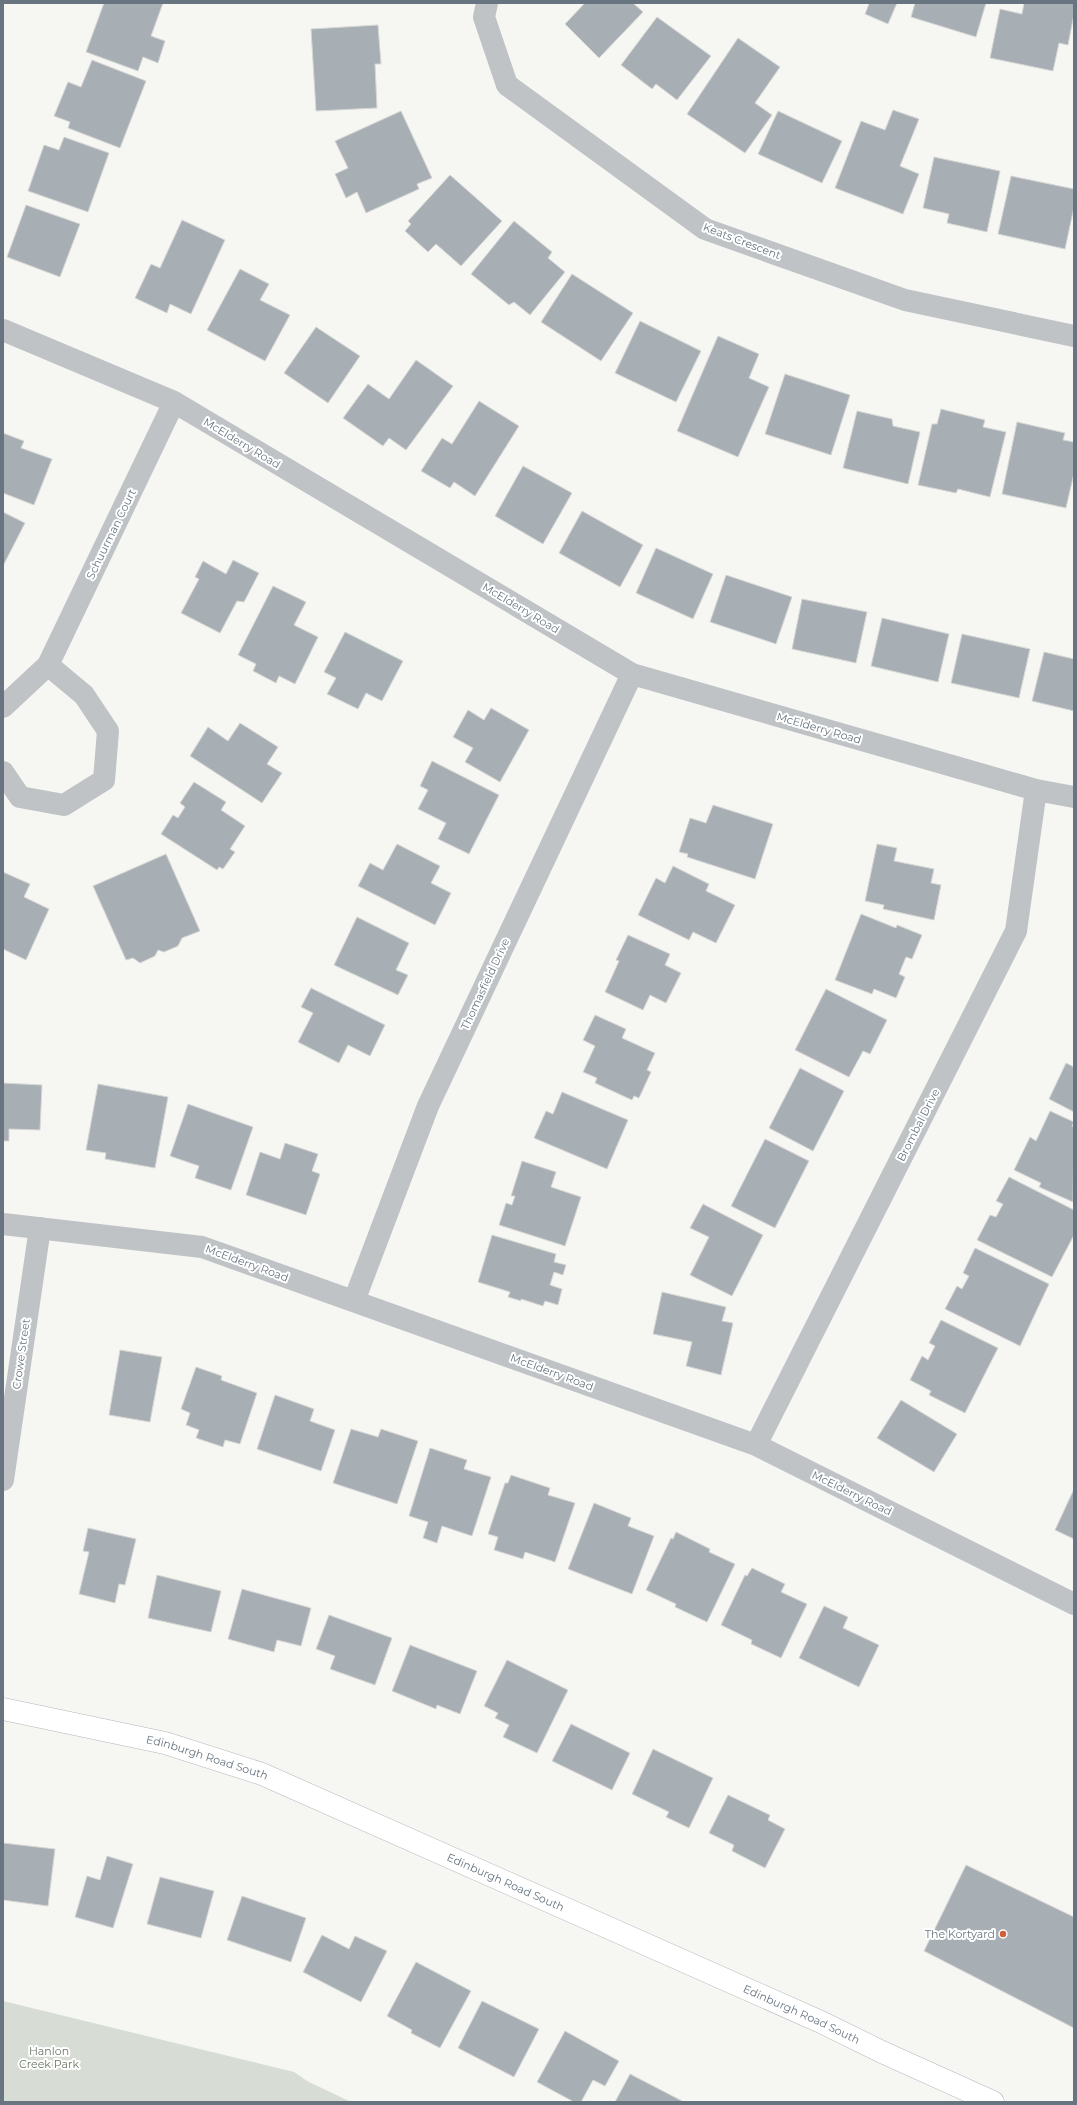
<svg xmlns="http://www.w3.org/2000/svg" width="1077" height="2105" font-family="Montserrat,sans-serif">
<style>
.green{fill:#d7dcd4}
.building{fill:#a8afb4;stroke:#d7d7d5}
.lines{fill:none;stroke-linecap:round;stroke-linejoin:round}
.secondary-casing{stroke:#b4b8bc;stroke-width:23}
.minor{stroke:#bfc3c6;stroke-width:22}
.secondary{stroke:#fff;stroke-width:22}
.poi-dot{fill:#ce613b;stroke:#fff;stroke-width:1.5}
.labels{text-anchor:middle;dominant-baseline:central;stroke-width:4;stroke-linejoin:round;paint-order:stroke}
.street-label{font-size:11px;fill:#687580;stroke:#fff}
.poi-label{font-size:11px;fill:#687580;stroke:#fff;text-anchor:end}
.park-label{font-size:11px;fill:#697866;stroke:#fff}
</style>
<rect width="100%" height="100%" fill="#f6f6f3"/>
<path class="green" d="M 3,2001 L 294,2072 L 307,2081 L 351,2102 L 3,2102 Z"/>
<path class="building" d="M 104,3 L 163,3 L 151,36 L 165,41 L 158,63 L 143,57 L 138,71 L 86,52 Z
M 585,3 L 633,3 L 643,12 L 599,58 L 565,24 Z
M 866,3 L 897,3 L 888,24 L 865,14 L 869,4 Z
M 915,3 L 986,3 L 976,37 L 911,17 Z
M 1024,3 L 1074,3 L 1074,14 L 1068,45 L 1059,43 L 1053,71 L 990,58 L 1000,9 L 1022,14 Z
M 657,17 L 711,56 L 677,100 L 656,84 L 652,89 L 621,65 Z
M 378,25 L 381,64 L 375,64 L 377,108 L 316,111 L 311,29 Z
M 738,38 L 780,67 L 755,103 L 772,115 L 745,153 L 687,114 Z
M 92,60 L 146,81 L 120,148 L 68,128 L 70,122 L 54,116 L 68,82 L 81,87 Z
M 893,110 L 919,119 L 900,166 L 919,174 L 903,214 L 835,188 L 861,121 L 885,130 Z
M 401,111 L 432,178 L 417,184 L 419,189 L 366,213 L 357,192 L 346,198 L 335,174 L 348,168 L 335,141 Z
M 778,111 L 842,141 L 822,183 L 758,154 Z
M 64,137 L 109,153 L 88,212 L 28,191 L 44,145 L 59,150 Z
M 934,157 L 1000,171 L 987,232 L 947,223 L 949,214 L 923,208 Z
M 450,175 L 502,221 L 461,266 L 436,244 L 428,252 L 405,231 L 411,224 L 408,221 Z
M 1011,176 L 1074,189 L 1074,207 L 1065,249 L 998,234 Z
M 26,205 L 80,224 L 60,277 L 7,257 Z
M 182,220 L 225,240 L 191,314 L 170,304 L 167,313 L 135,298 L 151,264 L 160,268 Z
M 514,221 L 552,252 L 548,258 L 565,272 L 530,315 L 514,302 L 509,305 L 471,274 Z
M 240,269 L 269,284 L 260,300 L 290,315 L 265,361 L 207,330 Z
M 572,274 L 633,313 L 601,361 L 541,322 Z
M 640,321 L 701,351 L 676,402 L 615,373 Z
M 316,327 L 360,356 L 328,403 L 284,373 Z
M 718,336 L 759,354 L 749,378 L 769,387 L 738,457 L 677,431 Z
M 416,360 L 453,386 L 406,450 L 389,438 L 383,446 L 343,418 L 368,384 L 389,399 Z
M 785,374 L 850,395 L 831,455 L 765,434 Z
M 479,401 L 519,426 L 475,496 L 454,482 L 450,488 L 421,471 L 442,438 L 452,444 Z
M 941,409 L 985,420 L 983,427 L 1006,432 L 990,497 L 958,489 L 956,493 L 918,485 L 932,424 L 937,424 Z
M 857,411 L 892,419 L 893,426 L 920,432 L 908,484 L 843,468 Z
M 1017,422 L 1065,433 L 1063,440 L 1074,442 L 1074,473 L 1066,508 L 1002,494 Z
M 3,433 L 24,441 L 21,448 L 52,459 L 34,505 L 3,493 Z
M 523,466 L 572,493 L 543,544 L 495,516 Z
M 582,511 L 643,545 L 620,587 L 559,553 Z
M 3,512 L 25,523 L 3,566 Z
M 656,548 L 713,574 L 693,619 L 636,593 Z
M 233,560 L 259,573 L 244,602 L 237,601 L 220,633 L 181,613 L 199,579 L 195,577 L 203,561 L 226,574 Z
M 726,575 L 792,597 L 776,644 L 710,622 Z
M 273,586 L 306,602 L 294,625 L 318,637 L 295,684 L 279,676 L 276,683 L 253,671 L 256,664 L 238,655 Z
M 802,599 L 867,612 L 856,663 L 792,649 Z
M 882,618 L 949,634 L 938,682 L 871,666 Z
M 345,632 L 403,661 L 382,701 L 366,693 L 358,709 L 327,694 L 336,678 L 324,672 Z
M 962,634 L 1030,649 L 1019,698 L 951,683 Z
M 1044,652 L 1074,659 L 1074,711 L 1032,701 Z
M 491,708 L 529,730 L 500,782 L 465,762 L 473,748 L 453,737 L 468,710 L 484,720 Z
M 240,723 L 278,747 L 267,764 L 282,773 L 262,803 L 190,756 L 208,727 L 228,741 Z
M 432,761 L 499,795 L 469,854 L 438,839 L 446,823 L 418,809 L 428,790 L 420,786 Z
M 194,782 L 226,802 L 221,810 L 245,826 L 230,849 L 235,852 L 223,869 L 219,867 L 217,870 L 161,834 L 173,815 L 178,818 L 185,807 L 180,803 Z
M 713,805 L 773,824 L 755,879 L 687,857 L 688,854 L 679,852 L 690,818 L 706,823 Z
M 397,844 L 440,866 L 431,883 L 451,893 L 435,925 L 358,886 L 370,863 L 383,870 Z
M 877,844 L 897,848 L 894,861 L 934,869 L 931,883 L 941,885 L 934,920 L 883,909 L 884,905 L 865,901 Z
M 166,854 L 200,931 L 182,938 L 178,946 L 164,952 L 158,950 L 155,956 L 140,963 L 133,958 L 126,960 L 93,886 Z
M 673,866 L 709,884 L 706,891 L 735,905 L 716,943 L 693,932 L 689,940 L 638,915 L 656,878 L 665,883 Z
M 3,872 L 30,884 L 24,897 L 49,909 L 26,960 L 3,949 Z
M 861,914 L 896,928 L 897,925 L 922,935 L 912,959 L 906,957 L 899,974 L 905,977 L 896,998 L 874,989 L 872,994 L 835,980 Z
M 357,917 L 409,943 L 396,970 L 408,975 L 398,995 L 334,965 Z
M 628,935 L 670,954 L 665,965 L 681,973 L 666,1003 L 650,995 L 643,1010 L 605,992 L 619,961 L 616,960 Z
M 311,988 L 385,1025 L 370,1056 L 348,1045 L 339,1063 L 298,1042 L 313,1013 L 301,1007 Z
M 826,989 L 887,1020 L 870,1054 L 863,1051 L 849,1077 L 795,1050 Z
M 595,1015 L 626,1029 L 622,1038 L 655,1053 L 647,1070 L 651,1072 L 639,1098 L 634,1096 L 632,1100 L 595,1083 L 597,1078 L 583,1072 L 595,1046 L 583,1040 Z
M 1066,1063 L 1074,1067 L 1074,1112 L 1049,1099 Z
M 800,1068 L 844,1091 L 813,1151 L 769,1128 Z
M 3,1083 L 42,1085 L 40,1130 L 9,1129 L 9,1141 L 3,1141 Z
M 98,1084 L 168,1097 L 155,1168 L 105,1159 L 106,1153 L 86,1150 Z
M 562,1092 L 628,1120 L 607,1169 L 534,1138 L 546,1111 L 553,1114 Z
M 188,1104 L 253,1127 L 231,1190 L 195,1178 L 199,1166 L 170,1156 Z
M 1050,1111 L 1074,1122 L 1072,1126 L 1074,1127 L 1073,1202 L 1039,1187 L 1041,1183 L 1014,1170 L 1030,1137 L 1036,1141 Z
M 765,1139 L 809,1161 L 775,1228 L 731,1206 Z
M 285,1143 L 318,1154 L 312,1171 L 320,1174 L 306,1215 L 246,1195 L 260,1152 L 280,1159 Z
M 522,1161 L 556,1172 L 551,1187 L 581,1197 L 565,1246 L 499,1225 L 506,1203 L 512,1205 L 515,1196 L 511,1196 Z
M 1009,1177 L 1074,1210 L 1074,1235 L 1052,1277 L 977,1240 L 990,1215 L 996,1217 L 1003,1204 L 996,1201 Z
M 703,1204 L 763,1235 L 732,1296 L 690,1275 L 709,1237 L 690,1228 Z
M 492,1235 L 556,1254 L 554,1262 L 566,1265 L 563,1275 L 554,1272 L 550,1285 L 562,1289 L 558,1305 L 545,1301 L 543,1306 L 521,1299 L 521,1301 L 508,1297 L 510,1292 L 478,1282 Z
M 975,1248 L 1049,1284 L 1020,1346 L 945,1309 L 957,1286 L 962,1289 L 969,1276 L 963,1273 Z
M 662,1292 L 726,1307 L 722,1321 L 733,1323 L 721,1375 L 686,1366 L 692,1342 L 653,1334 Z
M 941,1320 L 998,1348 L 965,1413 L 929,1395 L 931,1391 L 910,1380 L 922,1356 L 928,1360 L 935,1346 L 929,1343 Z
M 120,1350 L 162,1357 L 150,1422 L 109,1415 Z
M 196,1367 L 222,1376 L 221,1380 L 257,1393 L 240,1444 L 225,1440 L 223,1447 L 196,1438 L 199,1430 L 186,1425 L 190,1413 L 181,1409 Z
M 275,1395 L 314,1409 L 310,1421 L 335,1430 L 321,1471 L 257,1449 Z
M 901,1400 L 957,1434 L 934,1472 L 877,1438 Z
M 351,1429 L 378,1437 L 381,1429 L 418,1441 L 397,1504 L 333,1483 Z
M 430,1448 L 467,1460 L 464,1469 L 491,1477 L 472,1536 L 442,1526 L 437,1543 L 423,1538 L 428,1522 L 409,1516 Z
M 511,1475 L 550,1488 L 548,1495 L 575,1503 L 555,1562 L 525,1552 L 523,1559 L 494,1550 L 498,1537 L 488,1534 L 505,1483 L 508,1483 Z
M 1074,1489 L 1074,1539 L 1055,1530 Z
M 594,1503 L 631,1518 L 628,1526 L 654,1536 L 632,1594 L 568,1569 Z
M 88,1528 L 136,1539 L 125,1585 L 119,1584 L 115,1603 L 79,1594 L 89,1552 L 83,1551 Z
M 676,1532 L 710,1549 L 709,1552 L 735,1564 L 707,1622 L 675,1607 L 676,1604 L 646,1590 L 671,1538 L 673,1539 Z
M 752,1568 L 785,1584 L 781,1592 L 807,1604 L 781,1658 L 751,1644 L 752,1640 L 721,1625 L 745,1575 L 747,1576 Z
M 157,1575 L 221,1591 L 211,1632 L 148,1618 Z
M 242,1589 L 311,1608 L 301,1646 L 277,1640 L 274,1652 L 228,1639 Z
M 824,1606 L 848,1617 L 843,1628 L 879,1645 L 859,1687 L 799,1658 Z
M 329,1615 L 392,1638 L 375,1685 L 330,1669 L 335,1656 L 316,1649 Z
M 410,1645 L 477,1671 L 460,1714 L 437,1705 L 436,1709 L 392,1691 Z
M 507,1660 L 568,1690 L 537,1753 L 503,1737 L 509,1725 L 495,1718 L 498,1713 L 484,1706 Z
M 571,1724 L 630,1753 L 612,1790 L 552,1761 Z
M 653,1749 L 713,1778 L 689,1828 L 666,1817 L 669,1812 L 632,1794 Z
M 728,1795 L 770,1815 L 768,1820 L 785,1829 L 765,1868 L 732,1851 L 734,1845 L 709,1833 Z
M 3,1843 L 55,1849 L 48,1906 L 3,1900 Z
M 107,1856 L 133,1864 L 113,1928 L 75,1917 L 87,1876 L 100,1880 Z
M 966,1865 L 1074,1917 L 1074,2028 L 924,1951 Z
M 160,1877 L 214,1891 L 201,1938 L 147,1924 Z
M 242,1896 L 306,1918 L 291,1962 L 227,1940 Z
M 322,1935 L 349,1949 L 355,1936 L 387,1951 L 361,2002 L 303,1972 Z
M 416,1962 L 471,1991 L 440,2048 L 411,2033 L 412,2030 L 387,2016 Z
M 482,2001 L 539,2029 L 514,2077 L 458,2048 Z
M 565,2031 L 619,2061 L 605,2086 L 593,2080 L 581,2102 L 574,2102 L 537,2082 Z
M 630,2074 L 684,2102 L 615,2102 Z"/>
<g class="lines">
<g class="secondary-casing">
<g id="secondary">
<path id="s1" d="M 3,1709 L 165,1743 L 262,1774 L 821,2022 L 882,2052 L 993,2102"/>
</g>
</g>
<path class="minor" d="M 487,3 L 484,17 L 507,85 L 705,229 L 905,300 L 1074,336
M 3,330 L 174,402 L 632,674 L 1036,790 L 1074,797
M 3,707 L 48,665 L 174,402
M 3,772 L 20,797 L 64,805 L 104,780 L 108,731 L 84,695 L 48,665
M 3,1224 L 202,1247 L 756,1445 L 1074,1604
M 354,1301 L 428,1106 L 632,674
M 756,1445 L 1016,931 L 1036,790
M 3,1480 L 40,1228"/>
<use href="#secondary" class="secondary"/>
</g>
<circle class="poi-dot" cx="1003" cy="1934" r="4"/>
<g class="labels">
<g class="street-label">
<text transform="translate(742 241) rotate(21)">Keats Crescent</text>
<text transform="translate(242 443) rotate(31)">McElderry Road</text>
<text transform="translate(111 534) rotate(-64)">Schuurman Court</text>
<text transform="translate(521 608) rotate(31)">McElderry Road</text>
<text transform="translate(819 728) rotate(16)">McElderry Road</text>
<text transform="translate(485 984) rotate(-65)">Thomasfield Drive</text>
<text transform="translate(918 1125) rotate(-63)">Brombal Drive</text>
<text transform="translate(247 1263) rotate(20)">McElderry Road</text>
<text transform="translate(21 1354) rotate(-82)">Crowe Street</text>
<text transform="translate(552 1372) rotate(20)">McElderry Road</text>
<text transform="translate(852 1493) rotate(26)">McElderry Road</text>
<text stroke="none"><textPath href="#s1" startOffset="210">Edinburgh Road South</textPath></text>
<text stroke="none"><textPath href="#s1" startOffset="534">Edinburgh Road South</textPath></text>
<text stroke="none"><textPath href="#s1" startOffset="858">Edinburgh Road South</textPath></text>
</g>
<g class="poi-label">
<text x="995" y="1934">The Kortyard</text>
</g>
<g class="park-label">
<text x="49" y="2051">Hanlon<tspan x="49" dy="13">Creek Park</tspan></text>
</g>
</g>
<rect width="1077" height="2105" fill="none" stroke="#687580" stroke-width="8"/>
</svg>
